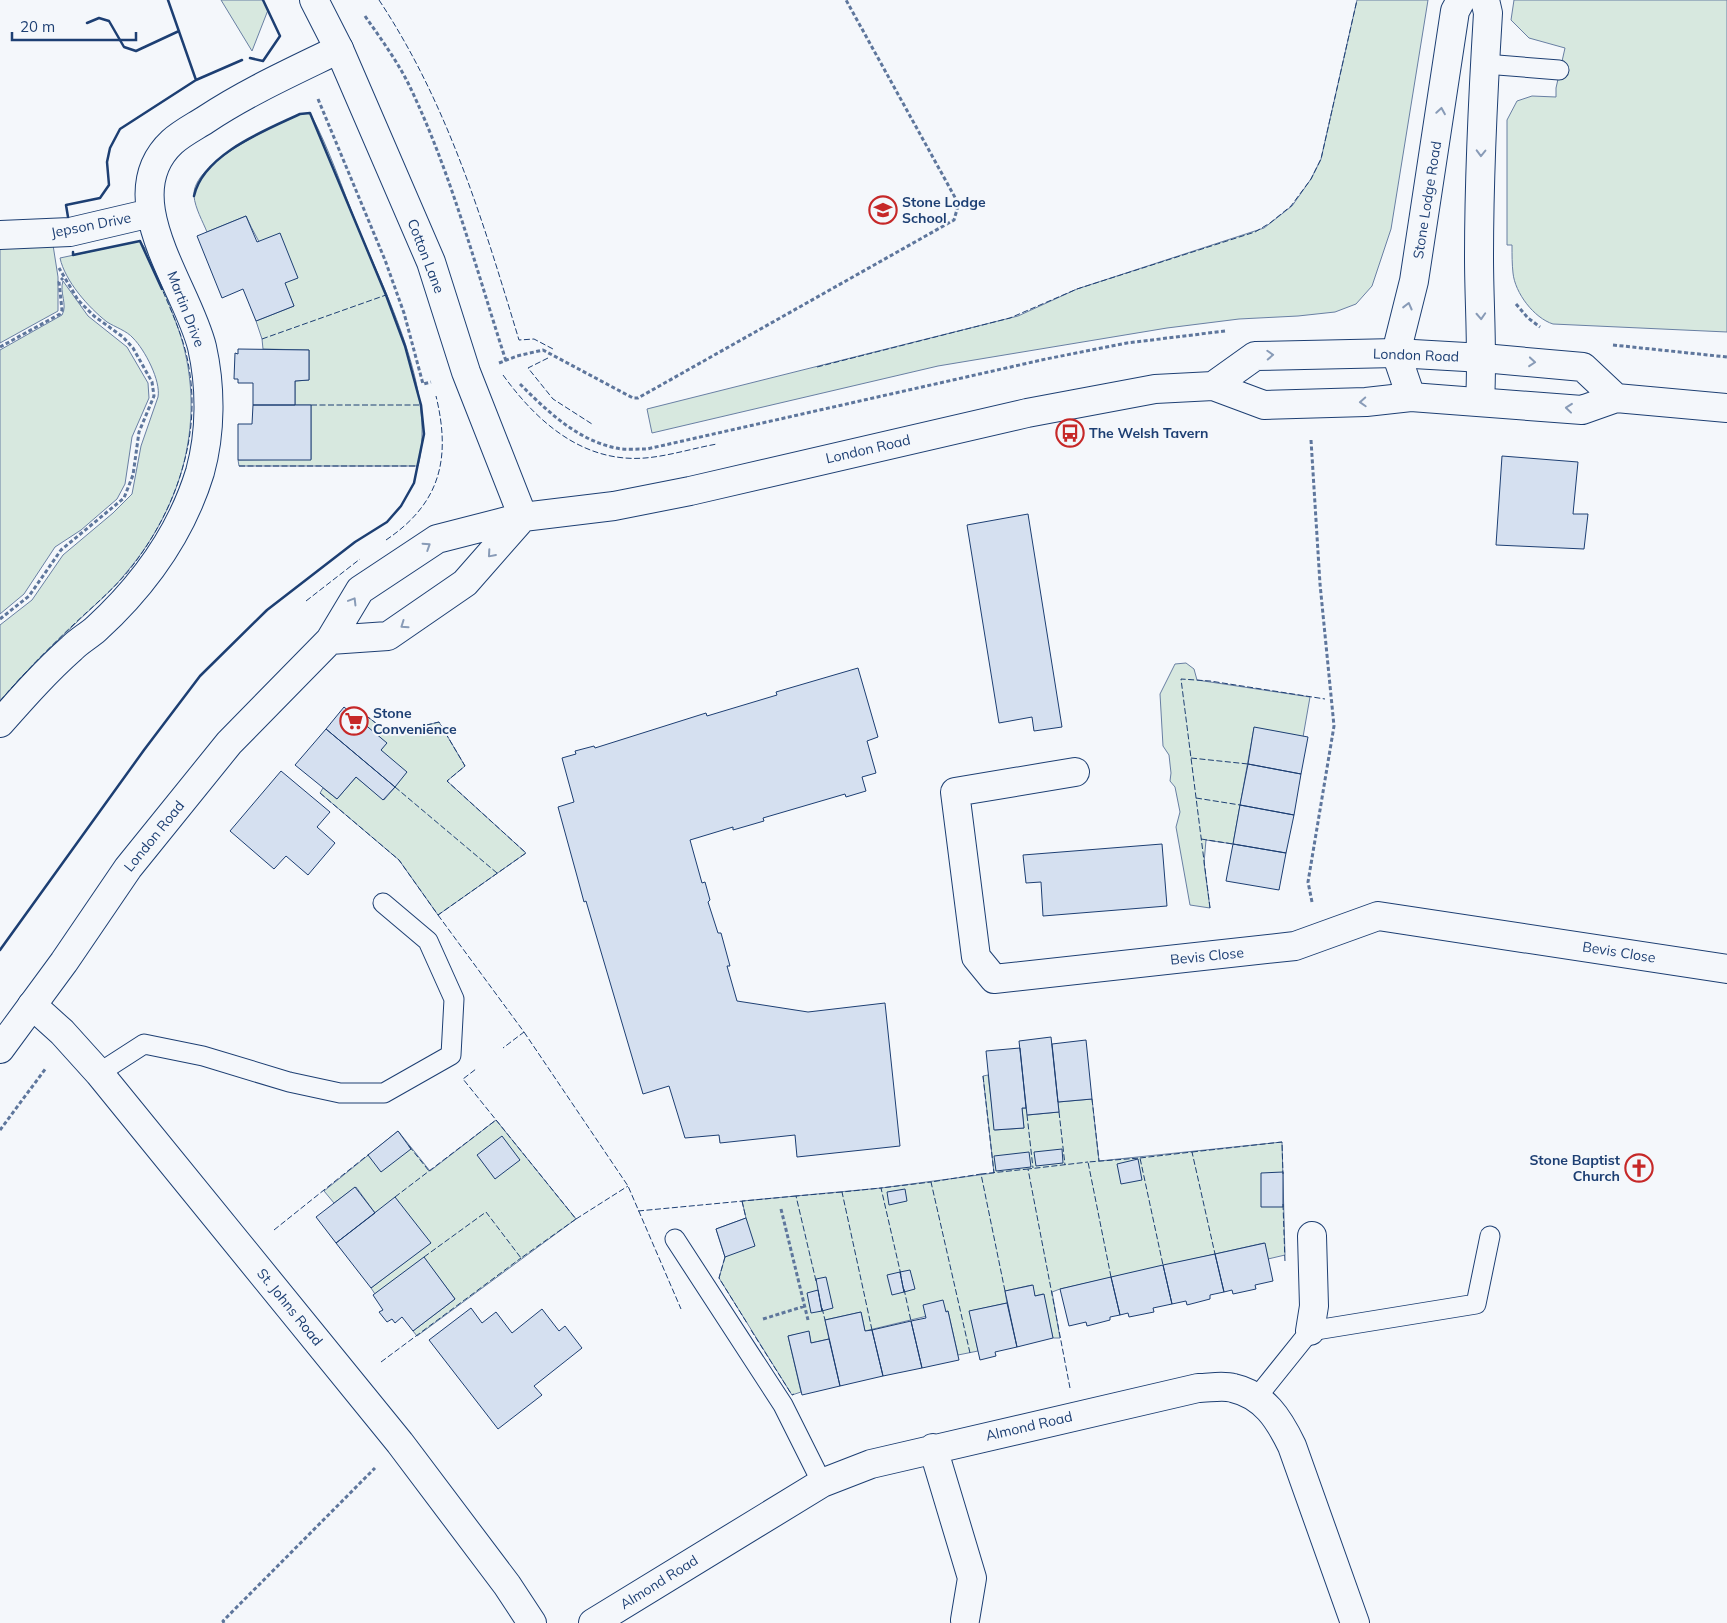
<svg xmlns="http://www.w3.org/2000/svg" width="1727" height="1623" font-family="Mulish,sans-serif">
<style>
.green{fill:#d7e8df;stroke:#687fa3}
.building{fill:#d5e0f0;stroke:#1d3f73}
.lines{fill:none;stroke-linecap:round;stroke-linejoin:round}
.service-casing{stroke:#1d3f73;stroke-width:21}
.minor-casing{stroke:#1d3f73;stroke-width:30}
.secondary-casing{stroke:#1d3f73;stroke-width:30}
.primary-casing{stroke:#1d3f73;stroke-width:30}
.path{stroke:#5e769c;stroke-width:3;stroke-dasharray:4 2.5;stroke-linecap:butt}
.service{stroke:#f4f7fb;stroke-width:19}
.minor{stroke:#f4f7fb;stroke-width:28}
.secondary{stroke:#f4f7fb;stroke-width:28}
.primary{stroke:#f4f7fb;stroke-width:28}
.fence{stroke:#1d3f73;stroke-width:1;stroke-dasharray:6 2.5;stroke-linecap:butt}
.wall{stroke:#1d3f73;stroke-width:2.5}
.oneway{stroke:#889bb7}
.labels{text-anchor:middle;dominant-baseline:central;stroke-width:4;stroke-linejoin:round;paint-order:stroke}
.street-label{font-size:14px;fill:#1d3f73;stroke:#f4f7fb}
.poi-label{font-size:14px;font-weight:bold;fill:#1d3f73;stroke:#f4f7fb;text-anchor:start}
</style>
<rect width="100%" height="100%" fill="#f4f7fb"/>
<path class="green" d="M 221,0 L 263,0 L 268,10 L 252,51 Z
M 1357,0 L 1428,0 L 1391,229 L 1372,286 L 1356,304 L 1335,312 L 1298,316 L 1239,319 L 1167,328 L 938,366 L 652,433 L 647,409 L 998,321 L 1018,316 L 1077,289 L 1264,228 L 1292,206 L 1311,179 L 1321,159 Z
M 1514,0 L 1727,0 L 1727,332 L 1553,324 C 1534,318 1515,293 1513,273 C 1512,264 1512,255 1512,245 L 1507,245 L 1507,120 L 1517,101 L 1532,96 L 1556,97 L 1556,88 L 1565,48 L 1529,38 L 1511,20 Z
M 310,113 C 329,148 342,188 357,225 C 385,293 437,392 418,466 L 239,466 L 238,460 L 311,459 L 311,405 L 295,405 L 295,381 L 309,380 L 309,350 L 263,349 L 262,339 L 256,321 L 294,306 C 281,274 260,248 246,216 L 207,232 C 203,222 195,208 194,196 C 191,163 276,125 300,114 Z
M 140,241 C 156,262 164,292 174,317 C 210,407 187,502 125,574 C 110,593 91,608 74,625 C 48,649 23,674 0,701 L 0,625 L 32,600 L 63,555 L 113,513 L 132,494 L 141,446 L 158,397 C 161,381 145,350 133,338 C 127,331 115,327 107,322 C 88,307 65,281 60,258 Z
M 53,245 L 58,277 L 58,311 L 0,343 L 0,247 Z
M 63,281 L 88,316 L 127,347 L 148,383 L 149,398 L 132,437 L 125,484 L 117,499 L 81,530 L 55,547 L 24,594 L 0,614 L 0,350 L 62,315 C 68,305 59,292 63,281 Z
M 1186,663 L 1194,669 L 1197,680 L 1310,697 L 1303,737 L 1254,728 L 1233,844 L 1206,840 L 1204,863 L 1210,908 L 1190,905 L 1176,827 L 1180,812 L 1175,787 L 1170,781 L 1171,773 L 1169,755 L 1163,746 L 1160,694 L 1175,664 Z
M 364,714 L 390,734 L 439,722 L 465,766 L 447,781 L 526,853 L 438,915 L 399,860 L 320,793 L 323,788 L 337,799 L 356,777 L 384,800 L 395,787 L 381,750 L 386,743 L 359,720 Z
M 988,1075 L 995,1130 L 1024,1128 L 1022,1108 L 1026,1108 L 1028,1115 L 1059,1112 L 1058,1102 L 1092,1099 L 1099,1161 L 1282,1142 L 1285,1255 L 1268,1259 L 1264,1243 L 1060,1289 L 1052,1292 L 1060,1338 L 1053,1338 L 1043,1294 L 1035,1296 L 1032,1285 L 1005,1291 L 1007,1303 L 970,1311 L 978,1351 L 958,1355 L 948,1311 L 865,1331 L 861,1312 L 825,1320 L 829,1339 L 811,1343 L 809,1332 L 788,1336 L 801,1392 L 792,1395 L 719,1278 L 725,1257 L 716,1229 L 746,1218 L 742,1201 L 881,1188 L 994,1173 L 983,1076 Z
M 496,1120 L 576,1219 L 417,1336 L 413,1331 L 455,1299 L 424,1258 L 375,1294 L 371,1288 L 430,1243 L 375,1213 L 356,1187 L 334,1203 L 324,1191 L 398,1131 L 430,1171 Z"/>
<path class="building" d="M 246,216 L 257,242 L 280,233 L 298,278 L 285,283 L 294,306 L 256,321 L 243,289 L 222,298 L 197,236 Z
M 238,349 L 309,350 L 309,380 L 295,381 L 295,405 L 253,405 L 253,383 L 238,383 L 238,379 L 234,379 L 235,353 L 238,354 Z
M 253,405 L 311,405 L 311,460 L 238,460 L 238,424 L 252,424 Z
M 1502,456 L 1578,462 L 1573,514 L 1588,514 L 1584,549 L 1496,545 Z
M 1028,514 L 1062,727 L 1034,731 L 1032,717 L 999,723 L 967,525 Z
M 858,668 L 878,737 L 867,741 L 876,773 L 862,777 L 866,791 L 846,797 L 845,794 L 763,818 L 764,821 L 733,830 L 733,827 L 690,840 L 702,883 L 705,882 L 710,900 L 708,902 L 718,933 L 721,933 L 730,966 L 727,966 L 737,1001 L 808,1012 L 885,1003 L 900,1146 L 797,1157 L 795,1135 L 720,1143 L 719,1135 L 685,1138 L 669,1086 L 643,1094 L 586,901 L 584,902 L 577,876 L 558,807 L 574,802 L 562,758 L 576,754 L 575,751 L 594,746 L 595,748 L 706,713 L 707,716 L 777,695 L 776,692 Z
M 344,707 L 387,743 L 381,750 L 407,772 L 395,787 L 326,729 Z
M 1254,727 L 1308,737 L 1301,774 L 1248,764 Z
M 326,729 L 395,787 L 383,800 L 356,777 L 337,799 L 295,765 Z
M 1248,764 L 1301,774 L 1294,815 L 1240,805 Z
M 281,771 L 330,812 L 317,827 L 335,843 L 308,875 L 286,856 L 274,869 L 230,831 Z
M 1240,805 L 1294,815 L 1286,853 L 1233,844 Z
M 1162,844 L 1167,906 L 1043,916 L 1041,882 L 1026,883 L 1023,855 Z
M 1233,844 L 1286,853 L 1279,890 L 1226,881 Z
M 1051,1037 L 1059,1112 L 1027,1115 L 1019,1041 Z
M 1086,1040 L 1092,1099 L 1058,1102 L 1052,1044 Z
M 1020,1048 L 1026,1108 L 1022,1108 L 1024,1128 L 994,1130 L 986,1051 Z
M 398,1131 L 411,1149 L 381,1172 L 368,1155 Z
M 502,1136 L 520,1160 L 495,1179 L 477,1155 Z
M 1062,1149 L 1063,1163 L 1036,1166 L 1034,1152 Z
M 1029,1152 L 1031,1167 L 996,1171 L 994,1156 Z
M 1138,1159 L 1142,1180 L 1121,1184 L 1117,1164 Z
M 1283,1172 L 1283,1207 L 1261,1207 L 1261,1173 Z
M 355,1187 L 375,1213 L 336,1243 L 316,1217 Z
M 905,1189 L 907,1201 L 889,1205 L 887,1192 Z
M 395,1197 L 431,1243 L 371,1288 L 336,1243 Z
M 746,1218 L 755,1246 L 725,1257 L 716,1229 Z
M 1265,1243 L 1273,1281 L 1255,1285 L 1256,1289 L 1233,1294 L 1232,1290 L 1224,1292 L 1215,1254 Z
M 1215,1254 L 1224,1292 L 1210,1295 L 1210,1299 L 1187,1305 L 1186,1301 L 1172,1304 L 1163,1265 Z
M 424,1257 L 455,1299 L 413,1331 L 402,1317 L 395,1323 L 392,1319 L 387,1322 L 379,1312 L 383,1310 L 373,1295 Z
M 1163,1265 L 1172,1304 L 1153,1308 L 1154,1312 L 1129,1317 L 1128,1313 L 1120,1315 L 1111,1277 Z
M 910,1270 L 915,1289 L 904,1292 L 900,1272 Z
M 900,1272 L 904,1292 L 892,1295 L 887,1275 Z
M 826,1277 L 833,1308 L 822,1311 L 816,1279 Z
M 1111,1277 L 1120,1315 L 1110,1317 L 1110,1320 L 1087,1326 L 1086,1322 L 1069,1326 L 1060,1289 Z
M 1033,1285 L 1035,1296 L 1044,1294 L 1053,1338 L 1017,1347 L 1005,1291 Z
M 818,1290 L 822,1311 L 811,1313 L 807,1293 Z
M 943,1300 L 946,1312 L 948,1311 L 959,1360 L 922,1368 L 911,1321 L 926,1318 L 923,1305 Z
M 1007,1303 L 1017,1347 L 995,1352 L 996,1356 L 980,1360 L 969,1311 Z
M 471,1308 L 482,1323 L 496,1312 L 512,1333 L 542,1309 L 559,1331 L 565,1326 L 582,1348 L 534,1386 L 542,1395 L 498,1429 L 429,1340 Z
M 861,1312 L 865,1331 L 872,1330 L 883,1376 L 840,1386 L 825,1320 Z
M 911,1321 L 922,1368 L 883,1376 L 872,1330 Z
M 809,1331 L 811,1343 L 829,1339 L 840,1386 L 802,1395 L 788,1336 Z"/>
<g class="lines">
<g class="service-casing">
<path id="service" d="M 1485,64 L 1559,70
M 99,1073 L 144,1044 L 203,1056 L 289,1082 L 340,1093 L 384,1093 L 451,1055 L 454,999 L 428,941 L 383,903
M 675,1239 L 783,1405 L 822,1483
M 1257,1397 L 1310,1331 L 1476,1304 L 1490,1236"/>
</g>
<g class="minor-casing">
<path id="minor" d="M 0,235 L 70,232 L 151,213
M 1411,397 L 1396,353 L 1414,281 L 1455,11 L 1461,0
M 1480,401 C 1483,353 1479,305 1479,257 C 1479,175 1483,94 1488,13 L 1485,0
M 0,723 C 23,697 46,671 72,648 C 79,641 88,636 96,629 C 143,586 181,534 200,472 C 211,432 211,387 202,347 C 187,286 113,197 172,142 C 182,133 194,127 205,120 C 247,92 294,71 339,49
M 1075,772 L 955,792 L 976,957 L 994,979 L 1295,946 L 1378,916 L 1727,969
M 32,1005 L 62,1032 L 99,1073 L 400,1443 L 507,1585 L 532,1623
M 1310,1331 L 1314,1306 L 1312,1236
M 933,1448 L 972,1578 L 965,1620
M 593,1623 L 822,1483 L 871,1464 L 1198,1388 C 1209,1388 1223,1385 1233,1388 C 1264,1395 1279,1419 1292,1446 L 1355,1623"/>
</g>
<g class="secondary-casing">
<path id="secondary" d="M 314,0 L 339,49 L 431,262 L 466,372 L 523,517"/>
</g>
<g class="primary-casing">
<path id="primary" d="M 1213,386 L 1255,356 L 1396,353 L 1483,358 L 1583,367 L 1616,398
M 330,640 L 388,636 L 465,583 L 523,517
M 0,1049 L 64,962 L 128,868 L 229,743 L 330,640 L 360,590 L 437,539 L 523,517 L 614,506 L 690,491 L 1027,413 L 1155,389 L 1213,386 L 1264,405 L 1366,402 L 1411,397 L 1582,410 L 1616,398 L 1727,408"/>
</g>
<path class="path" d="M 365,16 C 381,39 398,62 410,87 C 452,175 476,269 506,361
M 318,99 L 385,260 L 404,313 L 423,384 L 431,382
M 1516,304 L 1528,318 L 1540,327
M 1613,345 L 1727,357
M 0,347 L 60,314 L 62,310 L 59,282 L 63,278
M 499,363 L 517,356 L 543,350 L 633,398 L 638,398 L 954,220 L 958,206 L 957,201 L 846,0
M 520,384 C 547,411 577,440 616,448 C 625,450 637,449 647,449 L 1046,359 L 1127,343 L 1225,331
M 1311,440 L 1320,584 L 1334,726 L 1308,882 L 1312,902
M 0,619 L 29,596 L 61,550 L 124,498 L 133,475 L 139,432 L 154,396 L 152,382 L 133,348 L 123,337 L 94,316 L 78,300 L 59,268
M 0,1130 L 46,1068
M 781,1209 L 808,1320
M 763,1319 L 805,1306
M 224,1623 L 223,1621 L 375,1468"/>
<use href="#service" class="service"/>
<use href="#minor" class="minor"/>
<use href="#secondary" class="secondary"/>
<use href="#primary" class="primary"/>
<path class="fence" d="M 379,0 C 448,104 483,221 519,340 L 534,339 L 553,349 L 552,351
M 262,339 L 386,295
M 548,358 L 528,368 L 553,399 L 592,424
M 817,367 L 1010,318 L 1077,289 L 1255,232 L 1270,223 L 1291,206 L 1311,179 L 1321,159 L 1357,0
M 503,375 C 537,422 583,463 645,458 C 669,456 694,448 717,444
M 311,405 L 421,405
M 239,466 L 418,466
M 386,540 C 441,503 451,458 436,396
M 306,601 L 360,559
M 0,701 C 23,674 48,649 73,625 C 91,608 109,593 125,575 C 172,519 202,441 189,368 C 185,341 173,315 162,289
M 1191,758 L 1248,764
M 395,787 L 497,873
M 320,793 L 399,860 L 438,915 L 526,853 L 447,781 L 465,766 L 439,722 L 390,734 L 364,714
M 1196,798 L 1240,805
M 1201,839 L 1233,844
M 1210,908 L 1181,679 L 1210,681 L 1325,699
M 438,915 L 524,1032 L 503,1048
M 524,1032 L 628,1186 L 681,1309
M 983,1076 L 994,1173
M 1092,1099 L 1099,1161
M 1059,1112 L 1065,1165
M 1027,1115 L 1033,1168
M 409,1146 L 429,1171
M 1192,1152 L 1282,1142 L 1283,1174
M 1140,1158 L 1192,1152 L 1215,1254
M 395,1197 L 496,1120
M 742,1201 L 746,1218
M 1283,1204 L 1285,1262
M 638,1211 L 796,1196
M 576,1219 L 628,1186
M 274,1230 L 369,1154
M 424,1257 L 486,1212 L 521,1258 L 576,1219 L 463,1079 L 476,1069
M 725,1257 L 719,1278 L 747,1323
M 901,1275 L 881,1188 L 931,1182
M 1111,1277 L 1088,1162 L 1140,1158 L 1163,1265
M 816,1281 L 796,1196 L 842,1192
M 904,1289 L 911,1321
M 1005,1291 L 981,1174 L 1028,1169
M 822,1308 L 825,1320
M 751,1330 L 792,1395 L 794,1394
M 872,1330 L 842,1192 L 881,1188
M 970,1353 L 931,1182 L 981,1174
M 381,1362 L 521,1258
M 1070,1388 L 1028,1169 L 1088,1162"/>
<path class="wall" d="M 87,23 L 99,18 L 109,21 L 124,47 L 136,51 L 179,31
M 250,58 L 263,61 L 280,36 L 263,0
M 196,80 L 242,60
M 68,217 L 66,205 L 100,198 L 109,185 L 107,162 L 110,148 L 120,129 L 196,80 L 168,0
M 73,252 L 73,255 L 140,241 L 162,289
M 0,950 L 144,750 L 200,676 L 267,610 L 355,542 L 387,522 L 401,506 L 414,483 L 424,434 L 421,405 L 405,346 L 386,295 L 310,113 L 300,114 C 266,130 203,154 194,196"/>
</g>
<defs><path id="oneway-chevron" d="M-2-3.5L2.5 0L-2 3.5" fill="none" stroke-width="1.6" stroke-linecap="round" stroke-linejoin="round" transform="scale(1.25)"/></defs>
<g class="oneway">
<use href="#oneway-chevron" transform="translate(1441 111) rotate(-81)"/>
<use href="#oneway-chevron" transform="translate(1481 153) rotate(91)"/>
<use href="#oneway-chevron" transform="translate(1408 306) rotate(-76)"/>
<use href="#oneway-chevron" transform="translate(1481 316) rotate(87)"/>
<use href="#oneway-chevron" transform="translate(1270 355) rotate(-3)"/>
<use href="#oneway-chevron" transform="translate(1532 362) rotate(5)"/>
<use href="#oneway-chevron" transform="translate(1363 402) rotate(177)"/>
<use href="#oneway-chevron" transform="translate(1569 408) rotate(-174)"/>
<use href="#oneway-chevron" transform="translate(427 546) rotate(-33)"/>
<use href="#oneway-chevron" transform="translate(491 554) rotate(131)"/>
<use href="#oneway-chevron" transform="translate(353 601) rotate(-59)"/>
<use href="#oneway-chevron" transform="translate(404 625) rotate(145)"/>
</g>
<defs>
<g id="school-ring" transform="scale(1.4375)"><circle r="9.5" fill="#f4f7fb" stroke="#c62828" stroke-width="1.5"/><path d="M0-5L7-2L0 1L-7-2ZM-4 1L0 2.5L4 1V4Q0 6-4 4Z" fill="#c62828"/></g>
<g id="bus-ring" transform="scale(1.4375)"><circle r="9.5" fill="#f4f7fb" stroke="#c62828" stroke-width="1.5"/><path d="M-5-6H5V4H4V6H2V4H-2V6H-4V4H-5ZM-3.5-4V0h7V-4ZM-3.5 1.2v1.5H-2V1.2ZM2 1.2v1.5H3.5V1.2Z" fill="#c62828"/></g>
<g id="supermarket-ring" transform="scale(1.4375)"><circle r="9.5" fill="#f4f7fb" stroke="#c62828" stroke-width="1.5"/><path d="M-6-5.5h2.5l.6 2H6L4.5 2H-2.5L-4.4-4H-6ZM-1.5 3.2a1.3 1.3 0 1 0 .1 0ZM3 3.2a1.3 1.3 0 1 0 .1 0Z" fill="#c62828"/></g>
<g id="church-ring" transform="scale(1.4375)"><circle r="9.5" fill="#f4f7fb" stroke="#c62828" stroke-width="1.5"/><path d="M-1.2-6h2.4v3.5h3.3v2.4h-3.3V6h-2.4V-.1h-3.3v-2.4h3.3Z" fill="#c62828"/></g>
</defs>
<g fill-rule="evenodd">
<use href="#school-ring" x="883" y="210"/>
<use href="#bus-ring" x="1070" y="433"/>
<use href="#supermarket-ring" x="354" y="721"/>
<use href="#church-ring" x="1639" y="1168"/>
</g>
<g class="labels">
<g class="street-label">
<text transform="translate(1427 200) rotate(-81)">Stone Lodge Road</text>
<text transform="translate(91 225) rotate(-11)">Jepson Drive</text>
<text transform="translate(426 256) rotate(69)">Cotton Lane</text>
<text transform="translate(186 309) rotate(69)">Martin Drive</text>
<text transform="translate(1416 355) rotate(2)">London Road</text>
<text transform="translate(868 449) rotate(-13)">London Road</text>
<text transform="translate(154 836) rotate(-51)">London Road</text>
<text transform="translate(1619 952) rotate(9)">Bevis Close</text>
<text transform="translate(1207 956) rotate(-6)">Bevis Close</text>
<text transform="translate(290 1307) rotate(51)">St. Johns Road</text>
<text transform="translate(1029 1426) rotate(-13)">Almond Road</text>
<text transform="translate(659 1582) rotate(-32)">Almond Road</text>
</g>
<g class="poi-label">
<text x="902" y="202">Stone Lodge<tspan x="902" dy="16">School</tspan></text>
<text x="1089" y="433">The Welsh Tavern</text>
<text x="373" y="713">Stone<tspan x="373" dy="16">Convenience</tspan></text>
<text x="1620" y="1160" text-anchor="end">Stone Baptist<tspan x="1620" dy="16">Church</tspan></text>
</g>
</g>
<path d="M12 32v8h124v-8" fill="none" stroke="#1d3f73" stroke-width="2.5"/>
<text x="20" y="32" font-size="15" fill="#1d3f73" stroke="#f4f7fb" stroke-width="4" paint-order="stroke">20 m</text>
</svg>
